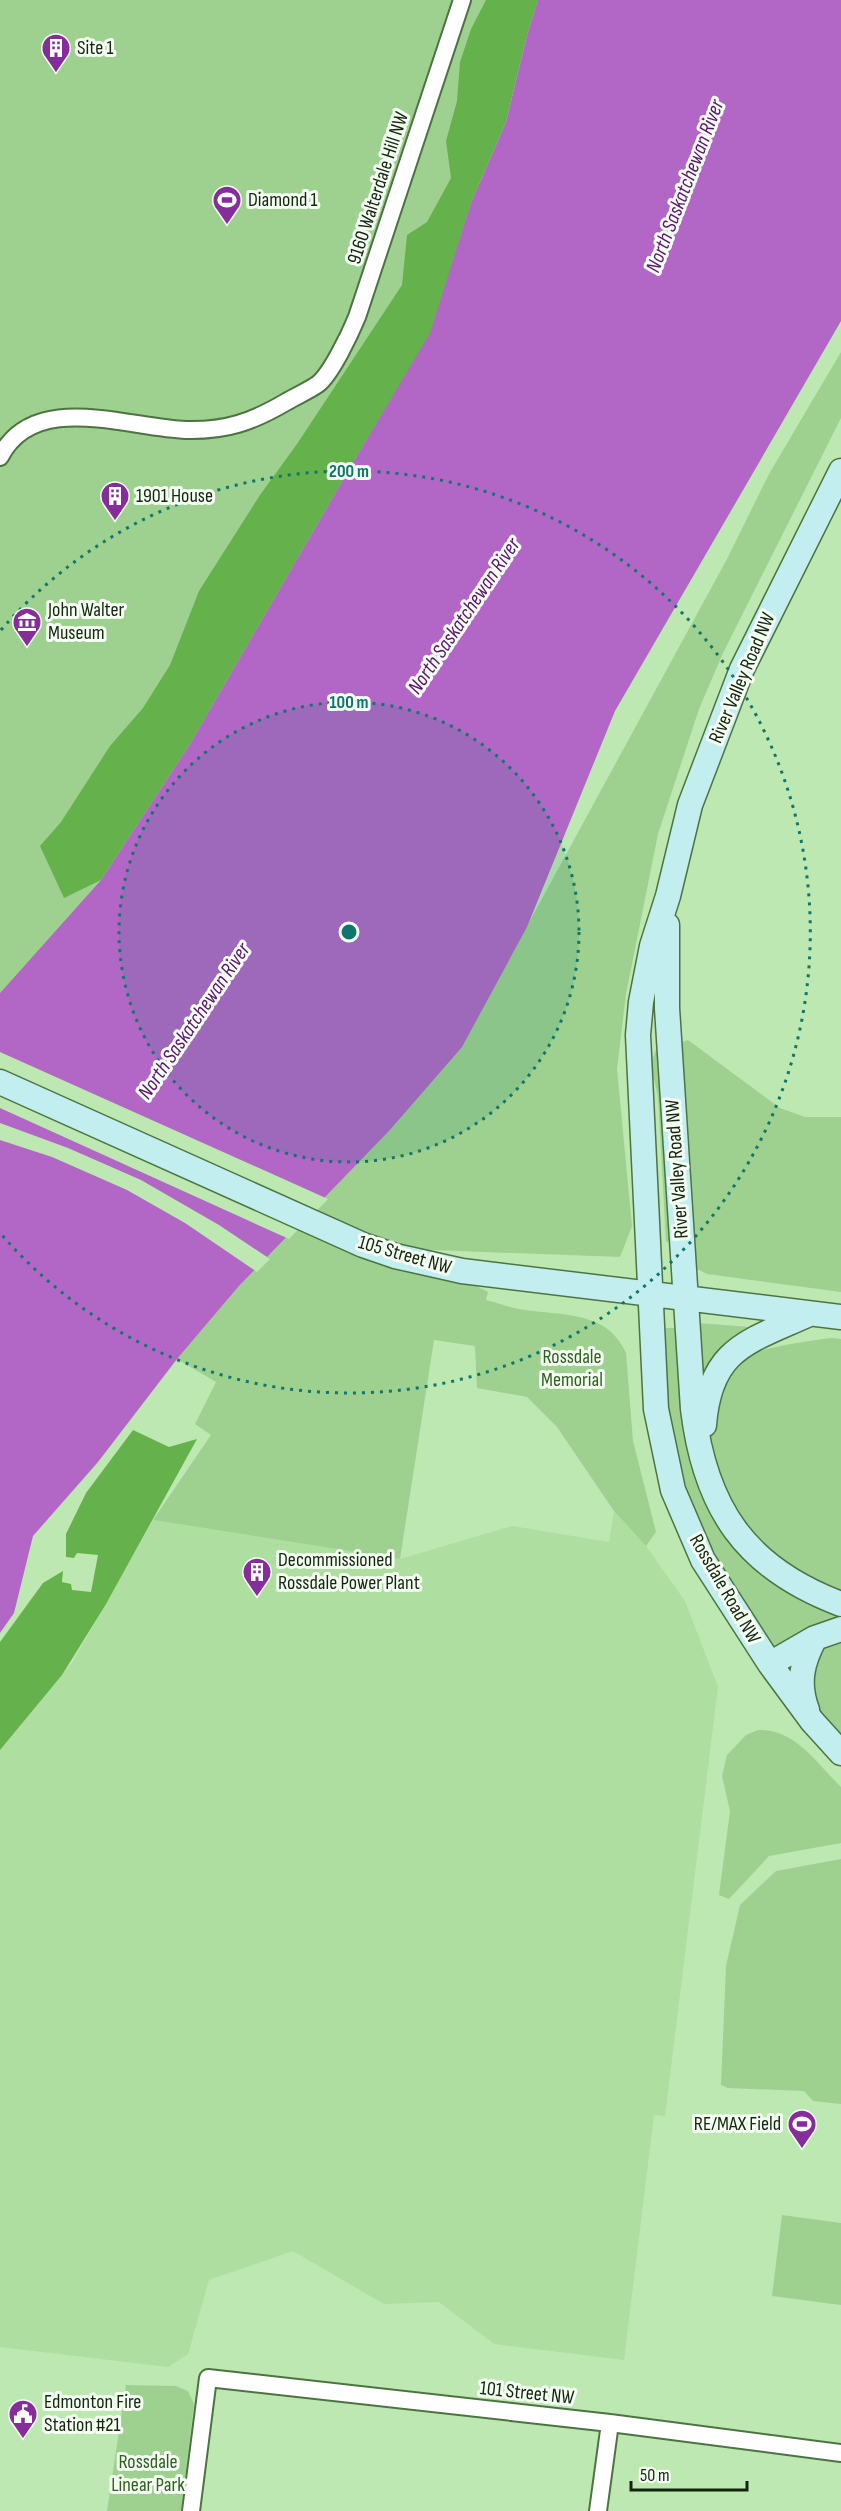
<svg xmlns="http://www.w3.org/2000/svg" width="841" height="2511" font-family="'Sofia Sans Condensed',sans-serif">
<style>
.built{fill:#afdea1}
.green{fill:#9ed18f}
.forest{fill:#65b24d}
.water{fill:#b267c6}
.pier{fill:#bde8b1}
.lines{fill:none;stroke-linecap:round;stroke-linejoin:round}
.minor-casing{stroke:#4d7342;stroke-width:20}
.secondary-casing{stroke:#4d7342;stroke-width:27}
.minor{stroke:#fff;stroke-width:16}
.secondary{stroke:#c2eef0;stroke-width:24}
.ring{fill:none;stroke:#0f766e;stroke-width:3;stroke-dasharray:3 6}
.labels{text-anchor:middle;dominant-baseline:central;stroke-width:6;stroke-linejoin:round;paint-order:stroke}
.poi-label{font-size:20px;fill:#14240f;stroke:#f5fef3;text-anchor:start}
.street-label{font-size:20px;fill:#14240f;stroke:#f5fef3}
.park-label{font-size:20px;fill:#2f611e;stroke:#f5fef3}
.water-label{font-size:21px;font-style:italic;fill:#5b146c;stroke:#f5fef3}
.centre{fill:#0f766e;stroke:#f5fef3;stroke-width:3}
.ring-label{font-size:18px;text-anchor:middle;font-weight:bold;fill:#0f766e;stroke:#f5fef3;stroke-width:6;stroke-linejoin:round;paint-order:stroke}
</style>
<rect width="100%" height="100%" fill="#bde8b1"/>
<path class="built" d="M 614,1511 L 646,1546 L 685,1601 L 718,1687 L 665,2116 L 654,2115 L 624,2360 L 494,2344 L 439,2302 L 384,2304 L 293,2251 L 209,2280 L 188,2354 L 168,2367 L 0,2347 L 0,1748 L 72,1663 L 153,1520 L 400,1559 L 512,1526 L 609,1542 Z"/>
<path class="green" d="M 0,0 L 538,0 L 431,333 L 190,744 L 101,880 L 0,993 Z
M 841,352 L 841,418 L 723,653 L 699,709 L 658,834 L 626,994 L 617,1069 L 632,1226 L 620,1257 L 431,1250 L 457,1276 L 488,1292 L 486,1300 C 495,1302 505,1306 514,1308 C 555,1317 606,1307 626,1353 L 633,1441 L 656,1532 L 646,1546 L 614,1511 L 557,1427 L 527,1397 L 477,1388 L 475,1346 L 434,1340 L 400,1559 L 153,1520 L 211,1435 L 195,1424 L 216,1382 L 177,1359 L 239,1286 L 389,1131 L 466,1038 L 727,559 L 769,474 Z
M 688,1040 L 780,1108 L 805,1117 L 841,1117 L 841,1292 L 707,1274 L 695,1268 L 682,1042 Z
M 658,1045 L 671,1241 L 666,1242 L 658,1097 L 652,1070 L 652,1060 Z
M 698,1323 L 750,1327 L 750,1330 L 706,1371 L 702,1370 Z
M 663,1328 L 677,1328 L 688,1450 C 702,1509 737,1565 791,1594 C 806,1602 822,1609 838,1616 L 838,1619 L 774,1648 C 754,1619 730,1589 712,1558 C 673,1488 666,1406 663,1328 Z
M 831,1338 L 841,1339 L 841,1590 C 829,1585 814,1581 803,1574 C 752,1540 702,1482 712,1417 C 714,1403 725,1374 735,1363 C 750,1348 810,1341 831,1338 Z
M 841,1635 L 841,1738 L 818,1709 L 809,1686 L 818,1651 Z
M 758,1730 C 796,1729 816,1763 841,1787 L 841,1843 L 769,1856 L 729,1899 L 719,1895 L 730,1811 L 722,1776 L 727,1755 L 746,1735 Z
M 841,1859 L 841,2104 L 813,2101 L 804,2091 L 728,2088 L 721,2085 L 726,1966 L 740,1905 L 776,1871 Z
M 782,2215 L 841,2223 L 841,2305 L 772,2296 Z
M 126,2385 L 176,2386 L 188,2391 L 194,2404 L 181,2511 L 107,2511 Z"/>
<path class="forest" d="M 486,0 L 538,0 L 527,35 L 506,122 L 471,203 L 431,333 L 354,461 L 190,744 L 101,880 L 64,898 L 40,846 L 61,822 L 110,746 L 143,708 L 170,665 L 199,591 L 260,495 L 297,444 L 402,285 L 407,235 L 427,222 L 451,178 L 446,141 L 457,101 L 460,62 L 471,29 Z
M 133,1430 L 169,1447 L 197,1439 L 106,1604 L 62,1675 L 0,1750 L 0,1642 L 43,1583 L 63,1571 L 62,1582 L 71,1584 L 72,1590 L 91,1592 L 98,1555 L 77,1553 L 74,1558 L 66,1557 L 66,1534 L 86,1493 Z"/>
<path class="water" d="M 538,0 L 841,0 L 841,321 L 615,711 L 527,927 L 462,1047 L 389,1131 L 239,1286 L 177,1359 L 98,1462 L 33,1536 L 14,1613 L 0,1633 L 0,993 L 101,880 L 190,744 L 354,461 L 430,333 L 471,203 L 506,122 L 527,35 Z"/>
<path class="pier" d="M 0,1052 L 328,1199 L 289,1239 L 0,1108 Z
M 0,1123 L 68,1148 L 141,1180 L 219,1225 L 270,1259 L 257,1272 L 185,1223 L 127,1190 L 52,1157 L 0,1140 Z"/>
<g class="lines">
<g class="minor-casing">
<path id="minor" d="M 0,457 C 34,390 127,428 186,430 C 226,431 252,422 286,402 C 296,396 308,391 318,384 C 331,374 350,334 357,317 L 462,0
M 191,2511 L 208,2378 L 610,2423 L 841,2453
M 598,2511 L 610,2423"/>
</g>
<g class="secondary-casing">
<path id="secondary" d="M 841,471 L 742,669 L 690,805 L 668,896 L 652,946 L 641,1002 L 638,1035 L 656,1409 L 673,1490 L 703,1560 L 770,1664 L 812,1721 L 841,1753
M 667,925 L 667,1008 L 693,1409 C 705,1508 745,1568 841,1604
M 0,1082 L 363,1245 L 395,1256 L 462,1271 L 841,1317
M 704,1425 C 710,1348 748,1342 809,1314
M 770,1664 L 815,1638 L 841,1629
M 807,1710 C 797,1683 802,1662 815,1638"/>
</g>
<use href="#minor" class="minor"/>
<use href="#secondary" class="secondary"/>
</g>
<circle cx="349" cy="932" r="230" fill="#0f766e" fill-opacity=".12"/>
<g class="ring">
<circle cx="349" cy="932" r="230"/>
<path d="M1 630A461 461 0 1 1 1 1234"/>
</g>
<defs>
<g id="building-pin" transform="scale(1.5)"><path d="M0 17L-7.5 6A9.5 9.5 0 1 1 7.5 6Z" fill="#852e9b" stroke="#f5fef3"/><path d="M-4-6H4V6H1V3H-1V6H-4ZM-2.5-4.3h1.7v1.8h-1.7ZM.8-4.3h1.7v1.8H.8ZM-2.5-1h1.7V.8h-1.7ZM.8-1h1.7V.8H.8Z" fill="#fff"/></g>
<g id="stadium-pin" transform="scale(1.5)"><path d="M0 17L-7.5 6A9.5 9.5 0 1 1 7.5 6Z" fill="#852e9b" stroke="#f5fef3"/><path d="M0-5a6.5 5 0 1 0 0 10a6.5 5 0 1 0 0-10ZM-3.5-1.8h7v3.6h-7Z" fill="#fff"/></g>
<g id="museum-pin" transform="scale(1.5)"><path d="M0 17L-7.5 6A9.5 9.5 0 1 1 7.5 6Z" fill="#852e9b" stroke="#f5fef3"/><path d="M0-6L6-3V-2H-6V-3ZM-5-1h2V3h-2ZM-1-1h2V3h-2ZM3-1h2V3H3ZM-6 4H6V6H-6Z" fill="#fff"/></g>
<g id="civic-pin" transform="scale(1.5)"><path d="M0 17L-7.5 6A9.5 9.5 0 1 1 7.5 6Z" fill="#852e9b" stroke="#f5fef3"/><path d="M-.6-6.5H3V-4.5H.6V-3L4-1V1h2V6H-6V1h2V-1L-.6-3ZM-1.2 2.5V6h2.4V2.5Z" fill="#fff"/></g>
</defs>
<g fill-rule="evenodd">
<use href="#building-pin" x="56" y="48"/>
<use href="#stadium-pin" x="227" y="200"/>
<use href="#building-pin" x="115" y="496"/>
<use href="#museum-pin" x="27" y="622"/>
<use href="#building-pin" x="257" y="1572"/>
<use href="#stadium-pin" x="802" y="2124"/>
<use href="#civic-pin" x="23" y="2414"/>
</g>
<g class="labels">
<g class="poi-label">
<text x="77" y="48">Site 1</text>
<text x="248" y="200">Diamond 1</text>
<text x="136" y="496">1901 House</text>
<text x="48" y="610">John Walter<tspan x="48" dy="23">Museum</tspan></text>
<text x="278" y="1560">Decommissioned<tspan x="278" dy="23">Rossdale Power Plant</tspan></text>
<text x="781" y="2124" text-anchor="end">RE/MAX Field</text>
<text x="44" y="2402">Edmonton Fire<tspan x="44" dy="23">Station #21</tspan></text>
</g>
<g class="street-label">
<text transform="translate(378 188) rotate(-72)">9160 Walterdale Hill NW</text>
<text transform="translate(742 678) rotate(-67)">River Valley Road NW</text>
<text transform="translate(677 1169) rotate(-94)">River Valley Road NW</text>
<text transform="translate(405 1255) rotate(16)">105 Street NW</text>
<text transform="translate(725 1589) rotate(60)">Rossdale Road NW</text>
<text transform="translate(527 2393) rotate(6)">101 Street NW</text>
</g>
<g class="park-label">
<text x="572" y="1357">Rossdale<tspan x="572" dy="23">Memorial</tspan></text>
<text x="148" y="2462">Rossdale<tspan x="148" dy="23">Linear Park</tspan></text>
</g>
<g class="water-label">
<text transform="translate(685 186) rotate(-69)">North Saskatchewan River</text>
<text transform="translate(464 616) rotate(-56)">North Saskatchewan River</text>
<text transform="translate(194 1021) rotate(-56)">North Saskatchewan River</text>
</g>
</g>
<circle cx="349" cy="932" r="9" class="centre"/>
<g class="ring-label">
<text x="349" y="477">200 m</text>
<text x="349" y="708">100 m</text>
</g>
<path d="M631 2481v9h116v-9" fill="none" stroke="#14240f" stroke-width="3"/>
<text x="640" y="2481" font-size="18" fill="#14240f" stroke="#f5fef3" stroke-width="4.5" paint-order="stroke">50 m</text>
</svg>
